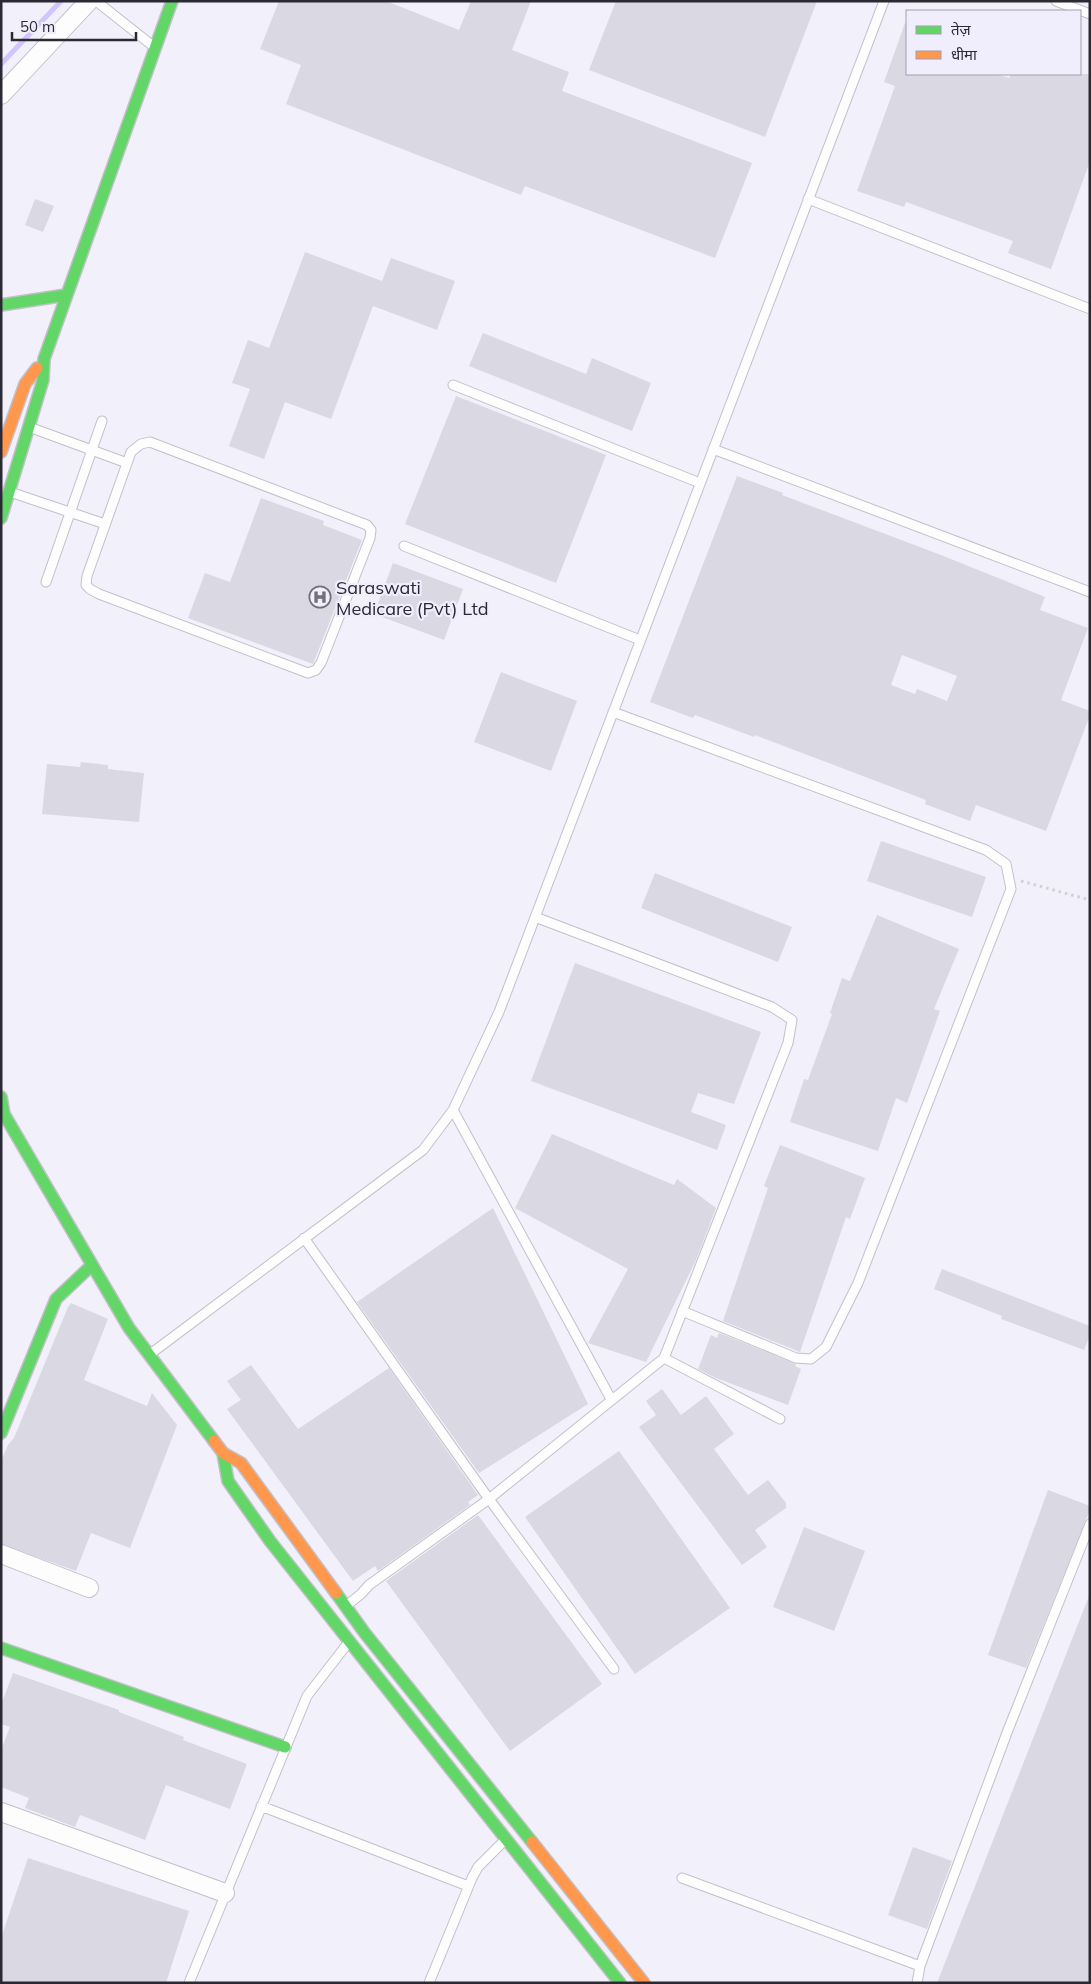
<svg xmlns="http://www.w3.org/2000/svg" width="1091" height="1984" font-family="Mulish,'Noto Sans Devanagari',sans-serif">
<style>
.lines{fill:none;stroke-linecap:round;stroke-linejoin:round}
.stream{stroke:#d2c5fd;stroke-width:5}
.building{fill:#dad8e2;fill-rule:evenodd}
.lane-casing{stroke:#c2c0c9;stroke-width:11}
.street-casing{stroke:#c2c0c9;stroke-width:20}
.fast-casing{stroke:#c2c0c9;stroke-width:14}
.slow-casing{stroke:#c2c0c9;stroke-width:14}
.path{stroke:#d2d0d4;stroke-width:3;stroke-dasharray:2.5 4;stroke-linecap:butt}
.lane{stroke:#fdfdfe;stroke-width:9}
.street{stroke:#fdfdfe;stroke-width:18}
.fast{stroke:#63d668;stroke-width:11}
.slow{stroke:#ff974d;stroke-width:11}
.labels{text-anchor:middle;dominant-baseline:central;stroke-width:4.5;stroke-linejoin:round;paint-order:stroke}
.poi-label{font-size:18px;fill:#2b2933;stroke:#f0edfd;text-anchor:start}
</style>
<rect width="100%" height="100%" fill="#f2f0fa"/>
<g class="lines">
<path class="stream" d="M 1,64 L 61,1"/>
</g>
<path class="building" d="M 279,1 L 386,1 L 459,30 L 471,1 L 531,1 L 512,50 L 569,72 L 562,91 L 752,163 L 715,258 L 525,186 L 521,195 L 286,104 L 301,65 L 260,49 Z
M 616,1 L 817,1 L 765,137 L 589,70 Z
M 905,23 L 907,23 L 907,74 L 996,74 L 1009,78 L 1011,74 L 1090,74 L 1090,161 L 1051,269 L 1008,253 L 1013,241 L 906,202 L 904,207 L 857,191 L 895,86 L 884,82 Z
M 35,199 L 54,206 L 43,232 L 25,225 Z
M 305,252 L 382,281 L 391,258 L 455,281 L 437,330 L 373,306 L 331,419 L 285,402 L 264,459 L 229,446 L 250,389 L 232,383 L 248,340 L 269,348 Z
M 483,333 L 586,374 L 592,358 L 651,383 L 632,431 L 469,366 Z
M 456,396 L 606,455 L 556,583 L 405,524 Z
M 737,476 L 783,493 L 782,495 L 941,555 L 1045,597 L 1040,610 L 1088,628 L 1061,700 L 1090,711 L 1090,715 L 1046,831 L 976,805 L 970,821 L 925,804 L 926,800 L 755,735 L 754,737 L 695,715 L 693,718 L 650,702 ZM 902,655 L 957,676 L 947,701 L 917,689 L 915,694 L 891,685 Z
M 261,498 L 324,521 L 323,525 L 362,540 L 313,664 L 188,618 L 205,573 L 230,582 Z
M 393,563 L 463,589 L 444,640 L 374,614 Z
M 501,672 L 577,701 L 551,771 L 474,742 Z
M 81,762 L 108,765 L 108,769 L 144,773 L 139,822 L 42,814 L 47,764 L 80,767 Z
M 881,841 L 986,877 L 972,917 L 867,881 Z
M 655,873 L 792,927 L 778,962 L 641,908 Z
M 877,915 L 959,949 L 934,1009 L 940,1011 L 907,1103 L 896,1098 L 878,1151 L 790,1122 L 804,1079 L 808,1080 L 832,1014 L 830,1013 L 842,978 L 850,981 Z
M 575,963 L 761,1032 L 734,1104 L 698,1093 L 691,1112 L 726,1125 L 717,1150 L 531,1081 Z
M 552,1134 L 674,1185 L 677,1179 L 716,1208 L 696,1260 L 646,1362 L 588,1343 L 628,1269 L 515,1208 Z
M 780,1145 L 865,1178 L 850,1219 L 846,1217 L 800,1352 L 723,1321 L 768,1188 L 764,1186 Z
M 493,1208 L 588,1404 L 479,1473 L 357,1302 Z
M 942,1269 L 1090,1326 L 1090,1335 L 1084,1350 L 1001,1319 L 1002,1316 L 934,1289 Z
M 71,1303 L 108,1319 L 84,1380 L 147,1406 L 152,1393 L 177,1425 L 130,1548 L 91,1533 L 76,1571 L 1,1544 L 1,1461 L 8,1445 L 14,1438 L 68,1307 Z
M 719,1333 L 796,1364 L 795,1366 L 801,1369 L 788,1405 L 716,1378 L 698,1369 L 711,1335 L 717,1338 Z
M 251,1365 L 298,1429 L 389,1368 L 478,1495 L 468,1502 L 470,1505 L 378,1571 L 375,1566 L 353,1581 L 227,1409 L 241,1400 L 227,1381 Z
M 662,1389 L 681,1415 L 706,1396 L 734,1434 L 714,1449 L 748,1495 L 768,1480 L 786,1503 L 786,1508 L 755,1530 L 767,1547 L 742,1565 L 639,1427 L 656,1415 L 646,1401 Z
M 619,1451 L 730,1608 L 635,1674 L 525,1517 Z
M 1048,1490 L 1090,1506 L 1090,1510 L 1026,1668 L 988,1655 Z
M 478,1515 L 602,1684 L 510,1751 L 386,1581 Z
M 804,1527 L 865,1551 L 834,1631 L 773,1607 Z
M 1089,1596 L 1090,1983 L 937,1983 Z
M 13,1673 L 119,1710 L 119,1712 L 184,1737 L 183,1740 L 247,1764 L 230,1809 L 166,1785 L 145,1840 L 80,1815 L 75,1827 L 25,1808 L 29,1798 L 1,1787 L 1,1750 L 10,1727 L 1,1724 L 1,1705 Z
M 913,1847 L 952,1861 L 927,1929 L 888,1915 Z
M 28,1858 L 189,1911 L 166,1983 L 1,1983 L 1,1938 Z"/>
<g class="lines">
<g class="lane-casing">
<path id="lane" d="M 96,1 L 153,46
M 1056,1 L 1090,14
M 808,199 L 1090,309
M 453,385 L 700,483
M 29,427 L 127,463
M 150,442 L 367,525 L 371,530 L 370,538 L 321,663 L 316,670 L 308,673 L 99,594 L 90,589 L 86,585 L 87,576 L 131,452 L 141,444 Z
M 713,449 L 1090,592
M 10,492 L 105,524
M 404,546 L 640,640
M 46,582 L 102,421
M 613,712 L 986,850 L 1006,864 L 1011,889 L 858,1283 L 826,1347 L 811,1359 L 796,1358 L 682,1311
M 453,1110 L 611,1399
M 304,1238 L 489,1499 L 614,1669
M 149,1355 L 423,1150 L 453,1110 L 499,1012 L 884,1
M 664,1358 L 780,1419
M 346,1606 L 361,1594 L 369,1585 L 489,1499 L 664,1358 L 788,1043 L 792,1020 L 772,1007 L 535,917
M 261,1806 L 468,1886
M 682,1878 L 920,1966
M 189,1983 L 307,1696 L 348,1643
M 429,1983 L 472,1878 L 478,1867 L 505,1840
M 917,1983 L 920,1966 L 1008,1730 L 1090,1524"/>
</g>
<g class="street-casing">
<path id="street" d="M 1,95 L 89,1
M 1,1554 L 89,1588
M 1,1812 L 225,1893"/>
</g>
<g class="fast-casing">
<path id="fast" d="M 1,305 L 66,295
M 1,518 L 43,380 L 44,359 L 172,1
M 1,1097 L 4,1114 L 129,1328 L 214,1441
M 1,1433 L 56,1299 L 92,1265
M 223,1453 L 228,1481 L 270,1541 L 620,1983
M 336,1593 L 364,1632 L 532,1842
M 1,1648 L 285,1747"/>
</g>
<g class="slow-casing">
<path id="slow" d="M 1,452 L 25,384 L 37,368
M 214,1441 L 223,1453 L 241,1463 L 336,1593
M 532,1842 L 644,1983"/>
</g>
<path class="path" d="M 1021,881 L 1090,900"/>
<use href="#lane" class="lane"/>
<use href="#street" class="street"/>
<use href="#fast" class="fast"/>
<use href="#slow" class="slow"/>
</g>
<defs>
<g id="hospital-ring" transform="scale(1.125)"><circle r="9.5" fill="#f0edfd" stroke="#716f79" stroke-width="1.5"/><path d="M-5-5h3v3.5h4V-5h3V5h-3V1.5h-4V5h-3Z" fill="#716f79"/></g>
</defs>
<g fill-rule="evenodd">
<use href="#hospital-ring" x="320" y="597"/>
</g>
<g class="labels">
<g class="poi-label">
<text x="336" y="587">Saraswati<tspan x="336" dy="21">Medicare (Pvt) Ltd</tspan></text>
</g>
</g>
<rect width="1091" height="1984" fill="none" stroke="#2b2933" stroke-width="5"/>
<rect x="906" y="10" width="175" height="65" fill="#f0edfd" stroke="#a19fac"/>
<rect x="916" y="26" width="25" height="8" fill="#63d668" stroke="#a19fac"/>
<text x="951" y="35" font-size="15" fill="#2b2933">तेज़</text>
<rect x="916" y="51" width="25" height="8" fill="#ff974d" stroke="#a19fac"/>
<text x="951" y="60" font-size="15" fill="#2b2933">धीमा</text>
<path d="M12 32v8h124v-8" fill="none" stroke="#2b2933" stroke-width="2.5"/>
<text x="20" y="32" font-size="15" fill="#2b2933" stroke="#f0edfd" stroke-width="4" paint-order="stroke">50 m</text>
</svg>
